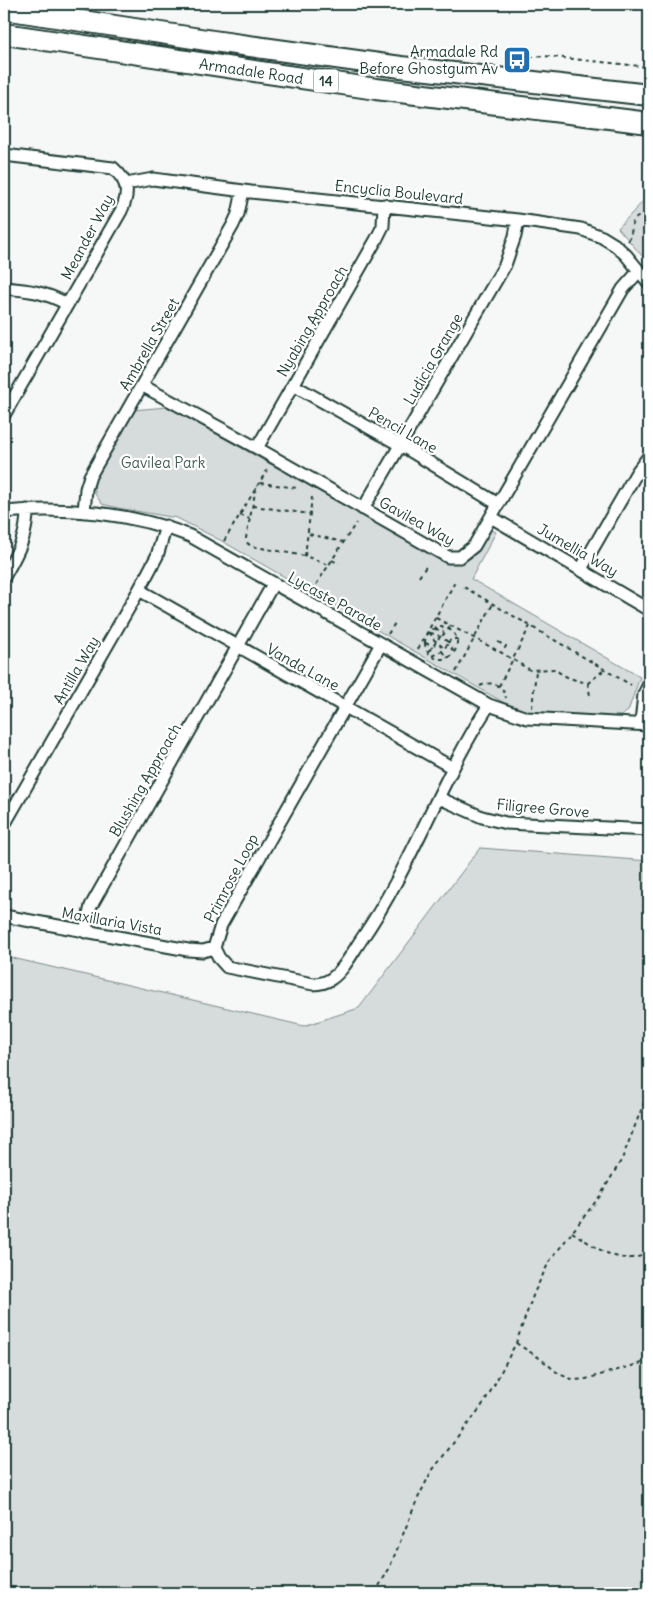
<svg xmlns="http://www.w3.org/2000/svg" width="653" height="1597" font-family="Delius,sans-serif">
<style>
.green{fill:#d6dcdb;stroke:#7a8c88}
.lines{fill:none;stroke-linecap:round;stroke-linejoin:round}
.street-casing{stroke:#1f3d34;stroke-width:15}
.highway-casing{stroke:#1f3d34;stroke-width:24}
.path{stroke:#1f3d34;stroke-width:2;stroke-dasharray:4 4;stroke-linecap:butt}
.street{stroke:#fff;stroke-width:11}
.highway{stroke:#fff;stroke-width:20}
.labels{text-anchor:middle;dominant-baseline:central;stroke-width:4.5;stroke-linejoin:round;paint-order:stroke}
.shield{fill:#fff;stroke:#627771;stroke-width:1}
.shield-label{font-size:14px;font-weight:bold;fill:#1f3d34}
.poi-label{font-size:15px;fill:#1f3d34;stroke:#fff;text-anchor:end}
.street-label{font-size:15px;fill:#1f3d34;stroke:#fff}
.park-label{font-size:15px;fill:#445d55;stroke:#fff}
</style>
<rect width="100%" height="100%" fill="#f6f7f7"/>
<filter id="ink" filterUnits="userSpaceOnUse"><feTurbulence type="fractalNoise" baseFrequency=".02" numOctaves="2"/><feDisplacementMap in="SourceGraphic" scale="10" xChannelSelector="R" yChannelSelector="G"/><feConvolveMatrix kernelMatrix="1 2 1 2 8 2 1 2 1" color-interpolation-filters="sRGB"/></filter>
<g filter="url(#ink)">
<path class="green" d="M 649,195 L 649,264 L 618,228 Z
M 168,407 L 449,564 L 471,558 L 490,529 L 496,532 L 471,579 L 640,677 L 628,711 L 620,717 L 607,718 L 543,714 L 515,709 L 220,540 L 177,518 L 118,508 L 102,504 L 95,494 L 94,478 L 132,410 Z
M 480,848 L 649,861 L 649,1593 L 4,1593 L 4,956 L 304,1026 L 359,1008 Z"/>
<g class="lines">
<g class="street-casing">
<path id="street" d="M 4,155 L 113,168 C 128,181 130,193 121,211 L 4,415
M 126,184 L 153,179 L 251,192 L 518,220 L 581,229 L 602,237 L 615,245 L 626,255 L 649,283
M 4,288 C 29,290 45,292 67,304
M 293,385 L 409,450 L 498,504
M 143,386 L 257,448 L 448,557 L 460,557 L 474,546 L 623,289 L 639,271
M 257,448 L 376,240 L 383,226 L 384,205
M 363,509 L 505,265 L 515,236 L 518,220
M 4,512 C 63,506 134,513 190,536 L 489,705 L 527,718 L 649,725
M 84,512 L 86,489 L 90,476 L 233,225 L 238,214 L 243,191
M 491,517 L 649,610
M 581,569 L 637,472 L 649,456
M 4,577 C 17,553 27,538 27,510
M 139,590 L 453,768
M 381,644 L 221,925 L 214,948 L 219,958 L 227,967 L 313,984 C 319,984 325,983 331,979 C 344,970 352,953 361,940 C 412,866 440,780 489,705
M 641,723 L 644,694 L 649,684
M 439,798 L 482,817 L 506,823 L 649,830
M 4,825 L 139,590 L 157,556 L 166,526
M 4,916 L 188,950 L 203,951 L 214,948
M 85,932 L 91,906 L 273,584"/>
</g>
<g class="highway-casing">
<g id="highway">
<path d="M 4,9 L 213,41 L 401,67 L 649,95"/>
<path id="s1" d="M 4,34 L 376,89 L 649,123"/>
</g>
</g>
<path class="path" d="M 514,56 L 533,57 L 544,56 L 649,67
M 628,241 C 637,224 623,223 649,211
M 260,483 L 298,488
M 256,488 L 246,538 L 246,542 L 251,546 L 305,556 L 329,565
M 253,506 L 310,514
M 240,515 L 250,519
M 309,534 L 343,542
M 224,541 L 267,470
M 305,556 L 312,497
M 332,560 L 339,564
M 419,577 L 427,565
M 464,587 L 631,685
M 312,591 L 356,523
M 436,618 L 502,653 L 530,670 L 555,669 C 565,678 575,680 588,683 L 604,670
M425 643a16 16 0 1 1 32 0a16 16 0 1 1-32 0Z
M 435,629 L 444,632
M 430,632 L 432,638 L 444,648
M 430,633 L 436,634 L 439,636
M 388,634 L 395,623
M 448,642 L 444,639 L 443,635 L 450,627
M 498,642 L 506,646 L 502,653
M 425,643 L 431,645 L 432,648
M 448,643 L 451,639 L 458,639
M 418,649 L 455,582
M 428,651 C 435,647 436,638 443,635
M 442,651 L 447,658
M 432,656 L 442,651 L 447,645 L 452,649 L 454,653
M 456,672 L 493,604
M 588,683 L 590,696
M 480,686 C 492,680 503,685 506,698
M 499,686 L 530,626
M 532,708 L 536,671
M 572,1232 C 596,1247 621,1269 649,1252
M 516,1343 L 541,1359 L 559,1374 L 574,1380 L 586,1379 L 649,1361
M 375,1593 L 389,1569 L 417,1500 L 431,1472 L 481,1407 L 492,1389 L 516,1343 L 534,1293 L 549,1262 L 600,1196 L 622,1159 L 649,1090"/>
<use href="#street" class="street"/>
<use href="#highway" class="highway"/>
</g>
</g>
<defs>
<g id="bus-square" transform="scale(1.4375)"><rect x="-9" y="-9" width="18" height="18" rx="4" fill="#1f6fb2" stroke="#fff"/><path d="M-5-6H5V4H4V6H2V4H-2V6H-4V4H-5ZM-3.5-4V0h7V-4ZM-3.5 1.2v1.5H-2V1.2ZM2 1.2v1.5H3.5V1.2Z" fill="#fff"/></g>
</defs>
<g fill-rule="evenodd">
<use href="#bus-square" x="517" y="60"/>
</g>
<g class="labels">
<rect class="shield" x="313.5" y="69.5" width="25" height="23" rx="4"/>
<g class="shield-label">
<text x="326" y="81">14</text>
</g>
<g class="poi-label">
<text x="498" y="51">Armadale Rd<tspan x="498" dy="17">Before Ghostgum Av</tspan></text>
</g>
<g class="street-label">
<text stroke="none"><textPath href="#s1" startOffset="250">Armadale Road</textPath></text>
<text transform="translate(399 192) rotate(6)">Encyclia Boulevard</text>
<text transform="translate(87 237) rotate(-62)">Meander Way</text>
<text transform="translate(312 321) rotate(-60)">Nyabing Approach</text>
<text transform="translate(149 344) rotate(-60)">Ambrella Street</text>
<text transform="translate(433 359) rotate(-60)">Ludicia Grange</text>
<text transform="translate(403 430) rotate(30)">Pencil Lane</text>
<text transform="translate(417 521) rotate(29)">Gavilea Way</text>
<text transform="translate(578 550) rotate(30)">Jumellia Way</text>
<text transform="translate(335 601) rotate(29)">Lycaste Parade</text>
<text transform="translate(303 667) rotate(29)">Vanda Lane</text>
<text transform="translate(76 670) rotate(-60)">Antilla Way</text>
<text transform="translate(145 780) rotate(-60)">Blushing Approach</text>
<text transform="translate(543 808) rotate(5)">Filigree Grove</text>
<text transform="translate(231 878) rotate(-62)">Primrose Loop</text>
<text transform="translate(112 921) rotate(10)">Maxillaria Vista</text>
</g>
<g class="park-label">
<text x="163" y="462">Gavilea Park</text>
</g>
</g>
<rect width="653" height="1597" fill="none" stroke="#fff" stroke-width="20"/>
<rect x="10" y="10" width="633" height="1577" fill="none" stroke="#1f3d34" stroke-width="2" filter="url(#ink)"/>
</svg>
